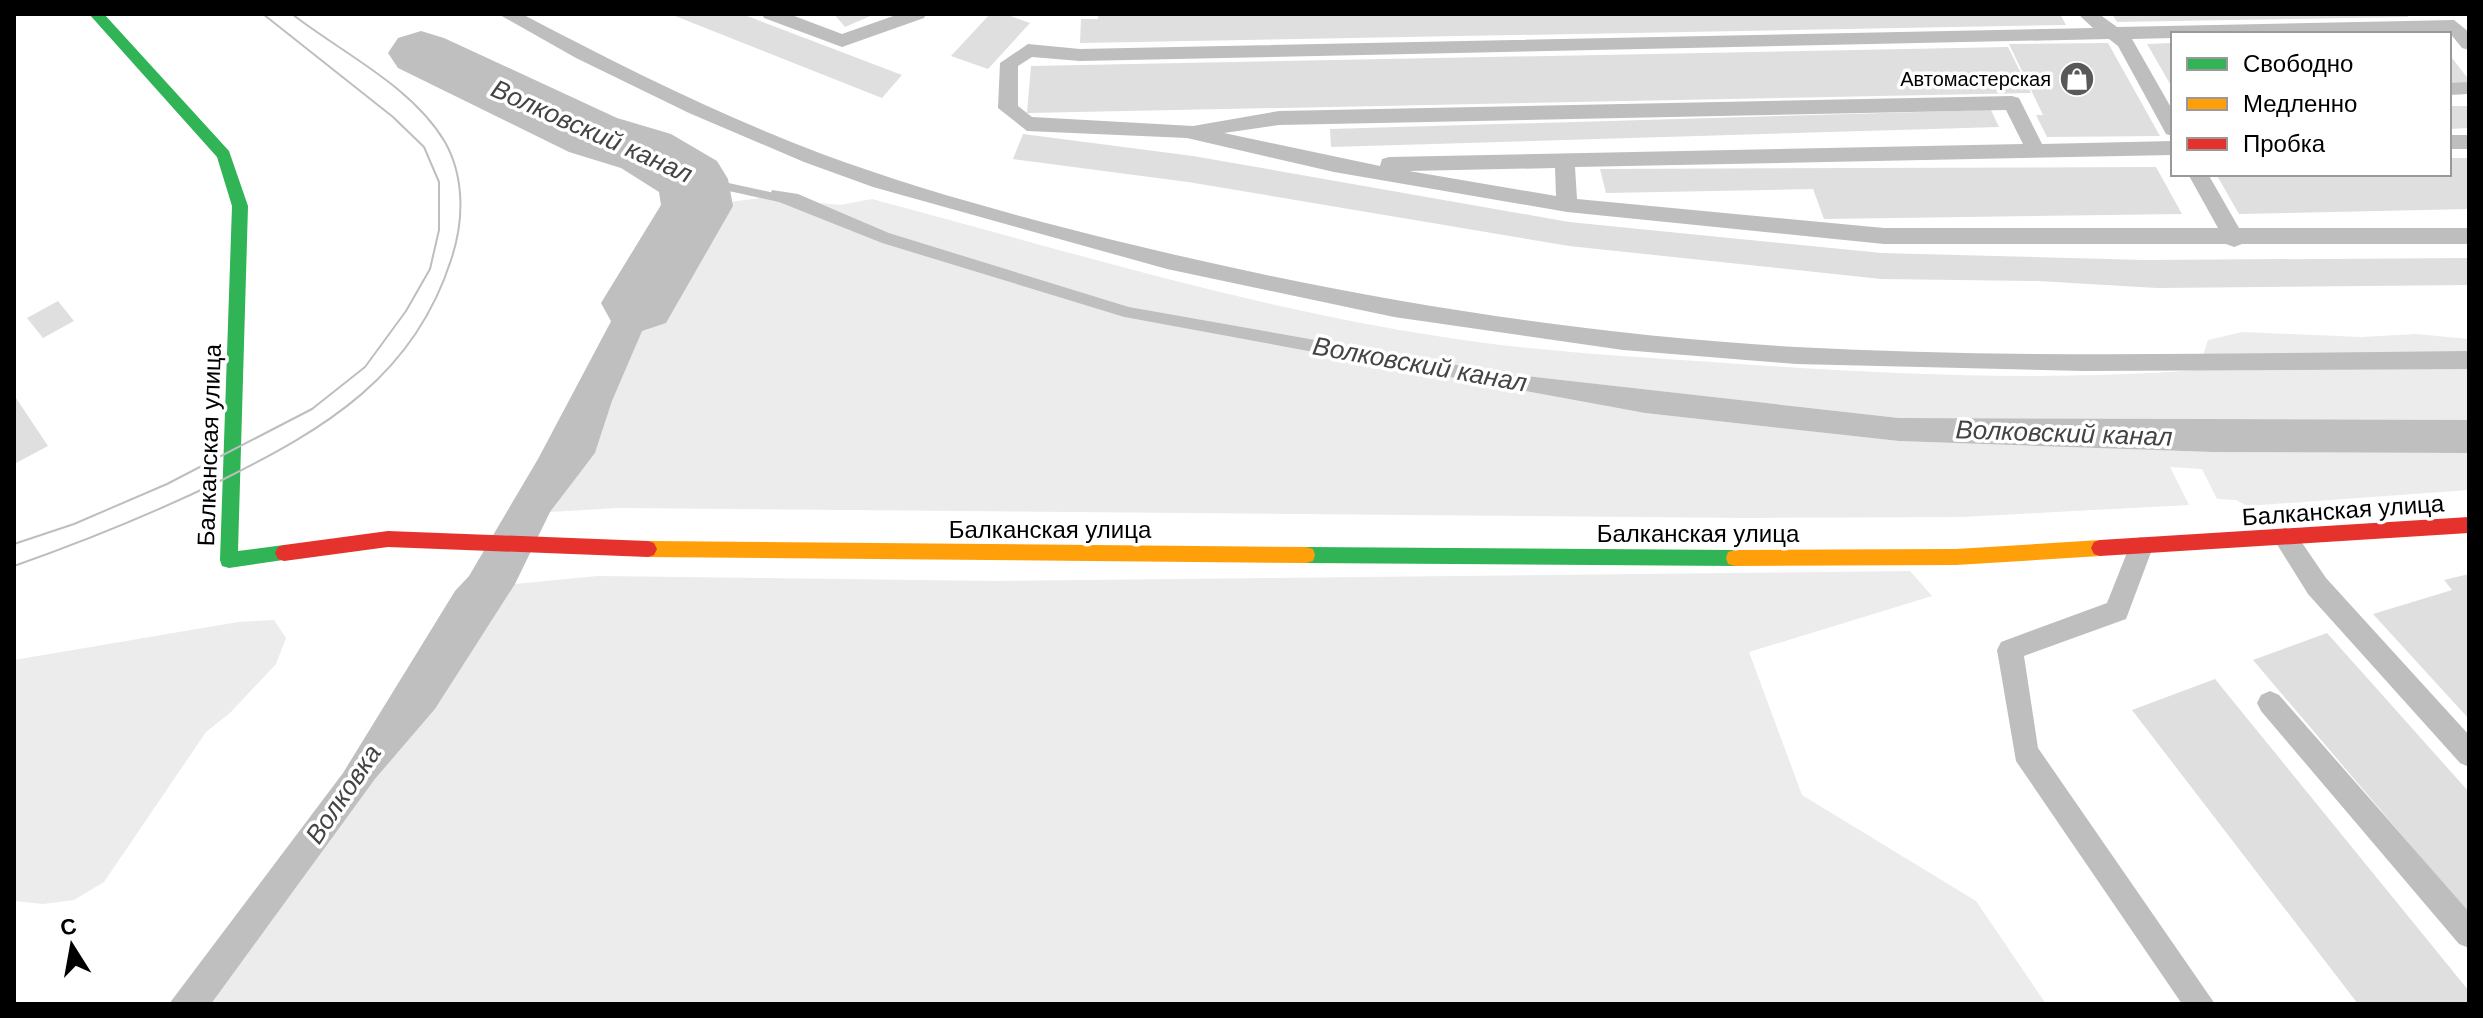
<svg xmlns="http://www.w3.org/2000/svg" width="2483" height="1018" font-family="'DM Sans',sans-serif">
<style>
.green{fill:#ececec}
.water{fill:#bfbfbf}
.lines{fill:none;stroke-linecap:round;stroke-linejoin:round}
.stream{fill:#bfbfbf;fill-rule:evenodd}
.river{fill:#bfbfbf;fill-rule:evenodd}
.building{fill:#dfdfdf}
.lane{fill:#bebebe;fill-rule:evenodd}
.fast{fill:#30b455;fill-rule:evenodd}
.slow{fill:#ff9f0a;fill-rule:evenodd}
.jam{fill:#e5322d;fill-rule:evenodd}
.tram{stroke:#bebebe;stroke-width:2}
.labels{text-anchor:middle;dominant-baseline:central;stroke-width:7;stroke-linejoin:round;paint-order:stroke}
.far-poi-label{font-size:20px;fill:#000;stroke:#fff;text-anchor:end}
.street-label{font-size:24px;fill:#000;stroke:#fff}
.water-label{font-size:26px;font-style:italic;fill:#444;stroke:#fff}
</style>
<rect width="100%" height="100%" fill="#fff"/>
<path class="green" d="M 760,198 L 773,199 L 882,243 L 1124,317 L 1645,413 L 1899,441 L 2212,452 L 2469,453 L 2469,490 L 2247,506 L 2236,500 L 2217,499 L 2202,469 L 2170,467 L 2189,505 L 1961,517 L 1750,518 L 618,508 L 550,512 L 595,453 L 612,401 L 665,278 L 722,203 Z
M 872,199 C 1061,249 1250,308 1443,337 C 1532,351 1623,356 1712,362 C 1875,374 2035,382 2198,370 L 2208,340 L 2242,332 L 2361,337 L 2416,334 L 2469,339 L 2469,420 L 1899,418 L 1508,374 L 1129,307 L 889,233 L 820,203 L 840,205 Z
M 1910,571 L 1932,596 L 1749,652 L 1802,795 L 1976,901 L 2046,1004 L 211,1004 L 375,779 L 435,709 L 515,584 L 597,576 L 996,581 Z
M 274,620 L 286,638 L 276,664 L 231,712 L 206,732 L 104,882 L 74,900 L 43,904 L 14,901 L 14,660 L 238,622 Z"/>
<path class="water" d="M 772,190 L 798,194 L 889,233 L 1129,307 L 1508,374 L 1899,418 L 2469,420 L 2469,453 L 2212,452 L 1899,441 L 1645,413 L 1124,317 L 882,243 L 769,198 Z
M 722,203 L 665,278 L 612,401 L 595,453 L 550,512 L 515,584 L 435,709 L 375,779 L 211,1004 L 169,1004 L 343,773 L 455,591 L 469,576 L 538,459 L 670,210 Z"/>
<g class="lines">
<path class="stream" d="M 692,175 L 788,196 L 794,200 L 788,204 L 688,182 L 688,176 Z"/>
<path class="river" d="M 421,31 L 444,38 L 617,118 L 671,134 L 717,161 L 728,179 L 733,206 L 666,323 L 639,332 L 612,323 L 601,303 L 661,205 L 659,192 L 621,168 L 569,152 L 398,68 L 388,53 L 398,38 Z"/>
</g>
<path class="building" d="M 670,14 L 742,14 L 902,75 L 882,98 Z
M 834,14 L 875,14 L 845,27 Z
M 990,14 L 1005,14 L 1030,23 L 988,69 L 951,56 Z
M 1098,14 L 2060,14 L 2066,25 L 1080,43 L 1081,19 L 1098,19 Z
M 2112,14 L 2408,14 L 2408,17 L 2117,22 Z
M 2108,43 L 2160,136 L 2047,137 L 2036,115 L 2043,115 L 2009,44 Z
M 2173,43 L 2173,89 L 2147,44 Z
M 2008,47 L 2031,93 L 1027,113 L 1031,66 Z
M 2449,54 L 2469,80 L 2469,83 L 2449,83 Z
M 2449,106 L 2469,106 L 2469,128 L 2449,129 Z
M 1991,110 L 1999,127 L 1331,147 L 1330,129 Z
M 1023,134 L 1193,156 L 1569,222 L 1882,253 L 2145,260 L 2469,258 L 2469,285 L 2157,288 L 2038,281 L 1881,279 L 1569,246 L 1188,182 L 1013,159 Z
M 2449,158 L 2469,158 L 2469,209 L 2239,214 L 2216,174 L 2449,174 Z
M 2156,167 L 2182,214 L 1824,219 L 1813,189 L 1606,193 L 1600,169 Z
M 58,301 L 74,321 L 43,338 L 27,318 Z
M 14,395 L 48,446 L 14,464 Z
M 2469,574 L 2469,719 L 2373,614 L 2452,590 L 2444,580 Z
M 2327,633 L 2469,792 L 2469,914 L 2253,660 Z
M 2215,679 L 2469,991 L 2469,1004 L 2358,1004 L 2132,710 Z"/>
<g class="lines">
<path class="lane" d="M 522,14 C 619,65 719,115 822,154 C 920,190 1020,217 1121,242 C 1342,296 1568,334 1796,347 C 2020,359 2245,353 2469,351 L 2469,369 L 2084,371 L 1796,364 L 1623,350 L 1394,317 L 1167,269 L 873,187 L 804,162 L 689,113 L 576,58 L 500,15 Z
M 762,14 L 789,14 L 842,34 L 899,14 L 926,14 L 924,18 L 842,47 L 764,18 Z
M 2078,14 L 2099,14 L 2117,27 L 2454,20 L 2469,32 L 2469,50 L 2462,48 L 2449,32 L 2173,34 L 2173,38 L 2132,39 L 2173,111 L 2173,136 L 2166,134 L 2118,46 L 2109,39 L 1080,61 L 1032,57 L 1018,66 L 1018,106 L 1032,117 L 1193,126 L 1279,111 L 2012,96 L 2019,98 L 2042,144 L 2173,141 L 2173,155 L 1575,167 L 1577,199 L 1884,228 L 2218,228 L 2188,174 L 2208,174 L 2239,228 L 2469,228 L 2469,244 L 2242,244 L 2234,247 L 2226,244 L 1884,244 L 1567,212 L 1334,172 L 1187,138 L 1027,131 L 998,108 L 1000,63 L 1028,44 L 1080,49 L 2093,28 ZM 2006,110 L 2023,144 L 1389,157 L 1382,159 L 1380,166 L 1224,133 L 1279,125 ZM 1555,168 L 1556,196 L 1409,171 Z
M 2469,82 L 2469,94 L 2449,95 L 2449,83 Z
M 2449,135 L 2469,135 L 2469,149 L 2449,149 Z
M 2285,528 L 2294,531 L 2326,578 L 2469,735 L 2469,767 L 2460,763 L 2308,594 L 2273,538 L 2276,531 Z
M 2141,537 L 2150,540 L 2153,547 L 2126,619 L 2024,656 L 2038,748 L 2215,1004 L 2182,1004 L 2016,761 L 1997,650 L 2001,642 L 2107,603 L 2132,540 Z
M 2270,691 L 2279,695 L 2469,912 L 2469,948 L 2459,944 L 2261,711 L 2257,703 L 2261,695 Z"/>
<path class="fast" d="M 89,14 L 104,14 L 229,151 L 248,206 L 238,551 L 284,545 L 290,547 L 293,553 L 290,559 L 229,568 L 222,566 L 220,560 L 232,206 L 217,157 Z
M 1306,547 L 1735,550 L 1742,552 L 1744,558 L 1742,564 L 1735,566 L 1306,563 L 1299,561 L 1297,555 L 1299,549 Z"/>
<path class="slow" d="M 2100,540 L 2106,542 L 2109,548 L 2106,554 L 2100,556 L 1956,565 L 1735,566 L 1728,564 L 1726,558 L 1728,552 L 1735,550 L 1956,549 Z
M 648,541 L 1306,547 L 1313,549 L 1315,555 L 1313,561 L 1306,563 L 648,557 L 642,555 L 639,549 L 642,543 Z"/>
<path class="jam" d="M 2469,517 L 2469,533 L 2100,556 L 2094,554 L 2091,548 L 2094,542 L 2100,540 Z
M 388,531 L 648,541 L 654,543 L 657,549 L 654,555 L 648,557 L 388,547 L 284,561 L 278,559 L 275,553 L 278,547 L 284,545 Z"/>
<path class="tram" d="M 14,544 L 74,524 L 167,484 L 312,409 L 365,367 L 406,311 L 430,269 L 439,230 L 439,182 L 424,147 L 393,117 L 263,14
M 14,566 C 85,541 154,513 222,480 C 325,429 414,376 451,260 C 464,222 465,178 445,142 C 412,86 342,53 292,14"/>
</g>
<defs>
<g id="shop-disc" transform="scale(1.8)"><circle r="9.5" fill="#595959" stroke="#fff"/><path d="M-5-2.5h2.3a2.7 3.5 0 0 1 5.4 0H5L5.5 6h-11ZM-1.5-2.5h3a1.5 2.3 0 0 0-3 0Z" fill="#fff"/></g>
</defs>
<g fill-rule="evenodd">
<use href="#shop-disc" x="2077" y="79"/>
</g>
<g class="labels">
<g class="far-poi-label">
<text x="2051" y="79">Автомастерская</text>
</g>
<g class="street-label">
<text transform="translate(209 445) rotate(-88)">Балканская улица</text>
<text transform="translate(2343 510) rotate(-4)">Балканская улица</text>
<text x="1050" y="529">Балканская улица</text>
<text x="1698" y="533">Балканская улица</text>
</g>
<g class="water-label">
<text transform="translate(592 131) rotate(24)">Волковский канал</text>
<text transform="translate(1420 364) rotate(10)">Волковский канал</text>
<text transform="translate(2064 433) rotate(2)">Волковский канал</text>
<text transform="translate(343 794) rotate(-56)">Волковка</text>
</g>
</g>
<rect width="2483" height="1018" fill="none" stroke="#000000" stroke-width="32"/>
<rect x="2171" y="32" width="280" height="144" fill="#ffffff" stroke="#999999" stroke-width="2"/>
<rect x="2187" y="58" width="40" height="12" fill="#30b455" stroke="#999999" stroke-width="2"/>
<text x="2243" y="72" font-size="24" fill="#000000">Свободно</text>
<rect x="2187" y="98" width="40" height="12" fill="#ff9f0a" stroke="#999999" stroke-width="2"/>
<text x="2243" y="112" font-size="24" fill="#000000">Медленно</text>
<rect x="2187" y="138" width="40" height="12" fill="#e5322d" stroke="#999999" stroke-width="2"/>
<text x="2243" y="152" font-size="24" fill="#000000">Пробка</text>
<g transform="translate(72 946) rotate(349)" stroke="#ffffff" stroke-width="6" paint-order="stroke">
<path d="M0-6L14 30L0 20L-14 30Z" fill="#000000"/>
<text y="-12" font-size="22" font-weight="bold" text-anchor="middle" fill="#000000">С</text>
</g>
</svg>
